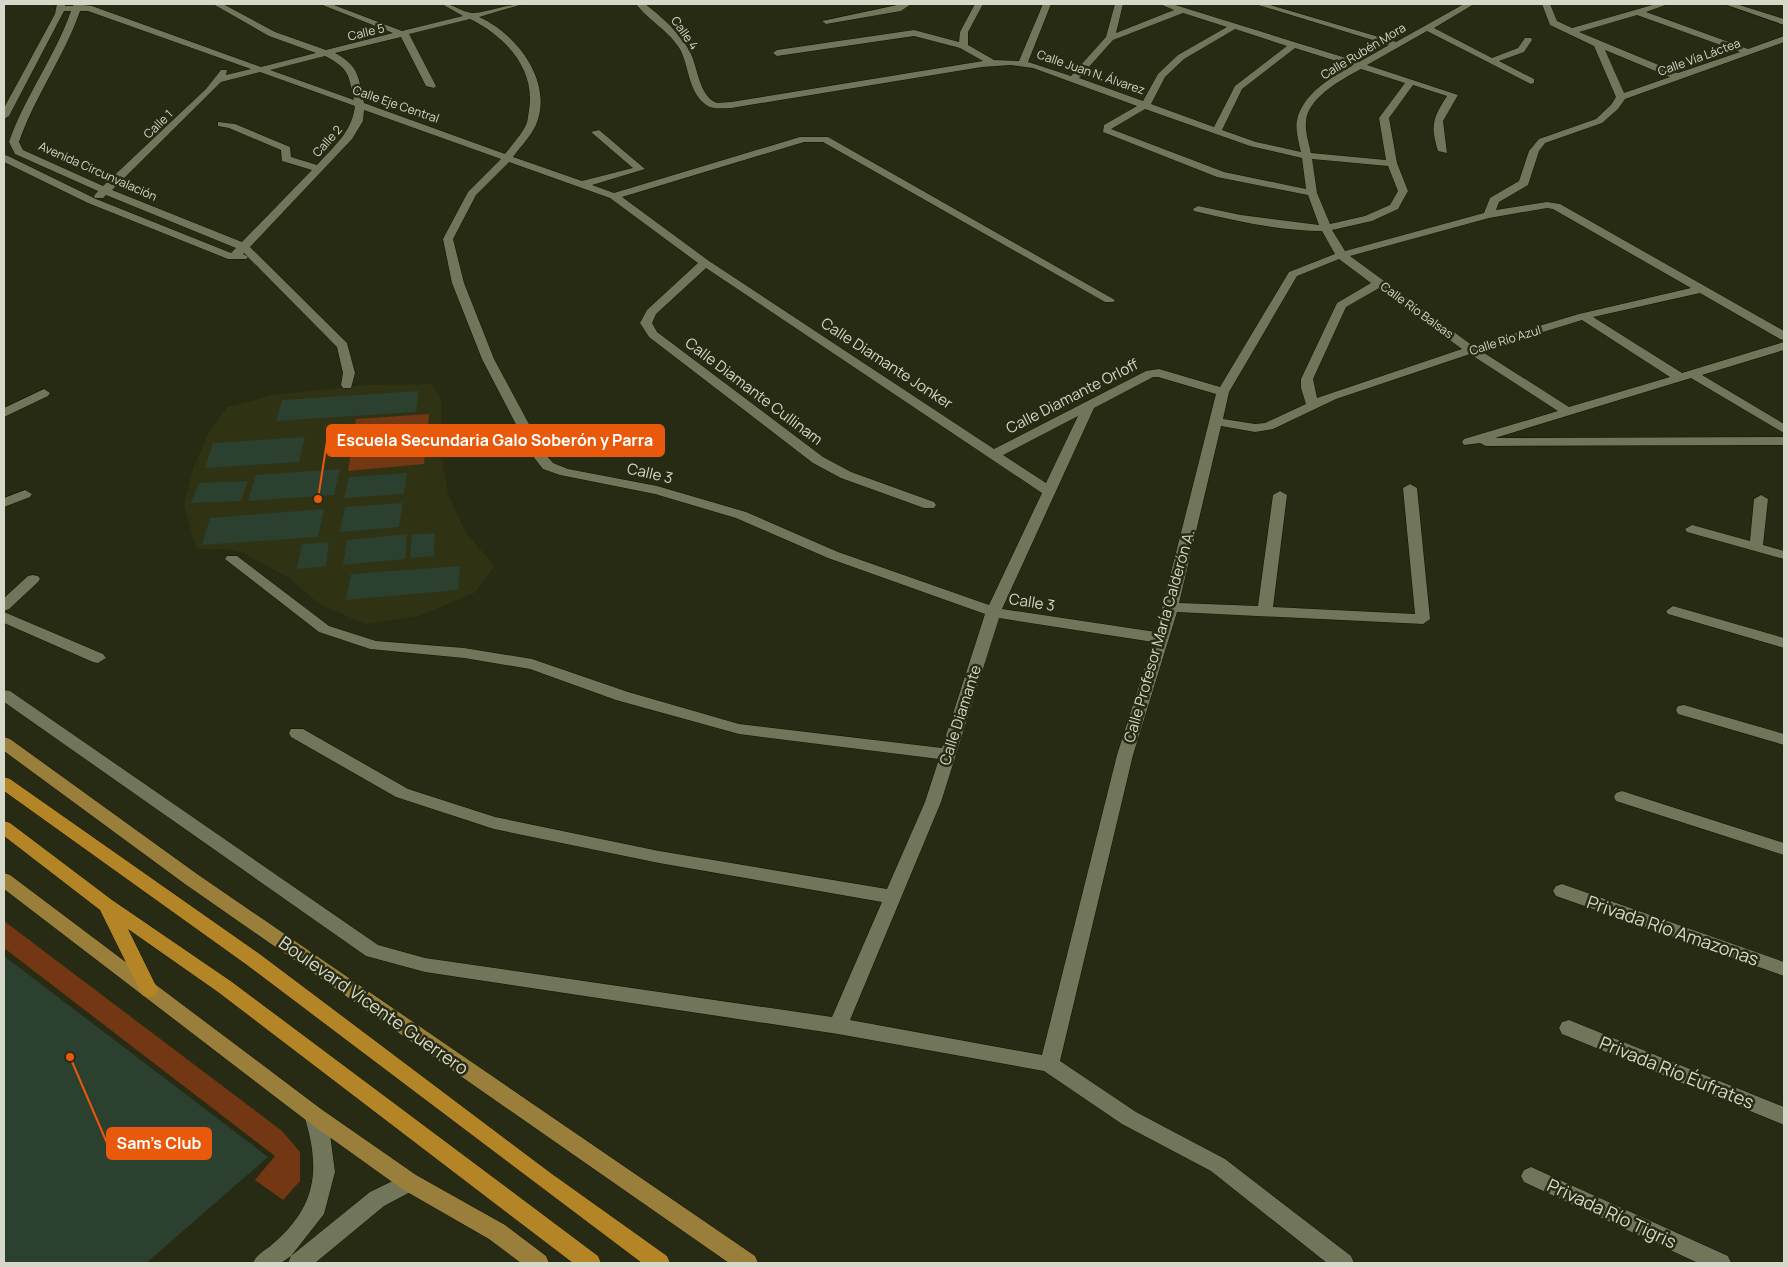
<svg xmlns="http://www.w3.org/2000/svg" width="1788" height="1267" font-family="Manrope,sans-serif">
<style>
.built{fill:#2f3213}
.green{fill:#743714}
.building{fill:#2c402f}
.lines{fill:none;stroke-linecap:round;stroke-linejoin:round}
.minor-casing{stroke:#111300;stroke-width:1}
.major-casing{stroke:#111300;stroke-width:1}
.highway-casing{stroke:#111300;stroke-width:1}
.minor{fill:#71755a;fill-rule:evenodd}
.major{fill:#997f3b;fill-rule:evenodd}
.highway{fill:#b38526;fill-rule:evenodd}
.labels{text-anchor:middle;dominant-baseline:central;stroke-width:5;stroke-linejoin:round;paint-order:stroke}
.far-street-label{font-size:12px;fill:#d6d9ca;stroke:#282b13}
.street-label{font-size:15px;fill:#d6d9ca;stroke:#282b13}
.near-street-label{font-size:18px;fill:#d6d9ca;stroke:#282b13}
.leader{fill:none;stroke:#e8590c;stroke-width:2}
.callout-dot{fill:#e8590c;stroke:#282b13;stroke-width:2}
.callout{fill:#e8590c;stroke:#e8590c;stroke-width:2}
.callout-label{font-size:16px;text-anchor:middle;font-weight:bold;fill:#fff}
</style>
<rect width="100%" height="100%" fill="#282b13"/>
<path class="built" d="M 432,384 L 441,399 L 441,456 L 448,493 L 465,532 L 495,566 L 474,593 L 419,616 L 366,624 L 319,604 L 289,578 L 241,552 L 226,549 L 196,549 L 184,505 L 194,466 L 208,434 L 227,407 L 273,395 L 367,385 Z"/>
<path class="green" d="M 429,414 L 424,464 L 348,471 L 356,419 Z
M 4,921 L 282,1131 L 300,1152 L 300,1181 L 283,1200 L 255,1180 L 275,1156 L 4,948 Z"/>
<path class="building" d="M 419,391 L 416,412 L 276,421 L 282,400 Z
M 305,437 L 299,462 L 205,468 L 213,443 Z
M 340,469 L 334,495 L 248,501 L 256,475 Z
M 407,473 L 404,494 L 344,498 L 349,477 Z
M 248,481 L 241,501 L 191,503 L 199,483 Z
M 403,503 L 399,527 L 340,532 L 345,507 Z
M 324,509 L 318,537 L 202,545 L 210,518 Z
M 435,533 L 434,556 L 410,558 L 412,535 Z
M 407,534 L 405,559 L 343,565 L 347,540 Z
M 329,542 L 326,566 L 297,569 L 302,544 Z
M 460,566 L 458,590 L 346,600 L 351,574 Z
M 4,956 L 268,1157 L 146,1263 L 4,1263 Z"/>
<g class="lines">
<g class="minor-casing">
<path id="minor" d="M 57,4 L 65,4 L 65,6 L 73,6 L 74,4 L 92,6 L 261,67 L 316,53 L 269,36 L 213,4 L 223,4 L 275,32 L 326,50 L 393,33 L 320,4 L 331,4 L 402,31 L 463,16 L 442,4 C 455,4 461,12 472,13 C 481,14 508,4 523,4 L 479,17 C 517,34 554,82 536,125 C 531,136 520,147 513,157 L 582,181 L 633,168 L 591,132 L 599,130 L 645,169 L 592,185 L 614,193 L 800,137 L 828,137 L 1115,300 L 1113,302 L 1105,302 L 823,142 L 804,142 L 622,197 L 709,261 L 994,449 L 1146,371 L 1159,369 L 1220,387 L 1289,272 L 1335,254 L 1322,231 C 1280,231 1235,221 1194,211 L 1193,209 L 1198,206 L 1241,215 L 1319,225 L 1308,195 L 1217,177 L 1103,132 L 1104,125 L 1137,106 L 1033,68 L 1010,65 L 982,67 L 731,108 C 722,108 712,110 705,104 C 689,92 689,68 681,51 C 670,31 649,21 636,4 L 645,4 C 662,17 680,33 690,52 C 698,67 699,97 717,103 L 731,102 L 983,61 L 960,48 L 914,36 L 777,56 L 773,53 L 777,50 L 914,30 L 959,42 L 960,32 L 975,4 L 983,4 L 968,32 L 968,45 L 994,60 L 1019,61 L 1043,4 L 1051,4 L 1028,62 L 1071,76 L 1106,37 L 1115,4 L 1123,4 L 1116,33 L 1174,10 L 1160,4 L 1172,4 L 1359,62 L 1389,45 L 1255,4 L 1267,4 L 1396,42 L 1464,4 L 1474,4 L 1434,28 L 1492,58 L 1518,48 L 1525,38 L 1531,38 L 1532,40 L 1524,52 L 1499,61 L 1534,79 L 1534,83 L 1531,84 L 1427,31 L 1367,65 L 1458,95 L 1443,121 L 1447,153 L 1438,151 C 1430,125 1433,118 1447,96 L 1413,85 L 1389,118 L 1397,163 L 1408,191 L 1398,209 L 1372,221 L 1332,230 L 1345,251 L 1484,213 L 1490,198 L 1519,181 L 1529,151 L 1539,139 L 1596,119 L 1611,105 L 1616,97 L 1594,46 L 1550,25 L 1542,4 L 1550,4 L 1557,21 L 1572,28 L 1656,4 L 1668,4 L 1646,12 L 1748,49 L 1784,36 L 1784,42 L 1625,99 L 1618,109 L 1602,123 L 1545,143 L 1539,151 L 1528,185 L 1499,202 L 1496,210 L 1547,202 L 1560,204 L 1784,331 L 1784,340 L 1780,339 L 1700,293 L 1593,317 L 1682,373 L 1784,342 L 1784,350 L 1702,375 L 1784,424 L 1784,433 L 1691,378 L 1495,438 L 1784,437 L 1784,445 L 1486,446 L 1480,443 L 1464,445 L 1462,442 L 1464,439 L 1558,411 L 1470,354 L 1336,399 L 1273,429 L 1255,432 L 1221,426 L 1179,603 L 1258,606 L 1273,495 L 1280,491 L 1287,495 L 1273,607 L 1415,614 L 1403,488 L 1410,484 L 1417,488 L 1430,619 L 1423,624 L 1177,612 L 1133,755 L 1060,1061 L 1136,1112 L 1225,1159 L 1351,1256 L 1354,1263 L 1327,1263 L 1211,1171 L 1122,1124 L 1044,1071 L 838,1034 L 425,972 L 366,956 L 4,702 L 4,690 L 10,691 L 378,945 L 425,958 L 832,1017 L 882,902 L 659,863 L 494,829 L 396,797 L 291,737 L 289,733 L 291,729 L 303,729 L 408,789 L 495,817 L 659,851 L 887,889 L 925,802 L 939,759 L 739,734 L 616,700 L 530,669 L 464,658 L 370,649 L 319,632 L 225,559 L 227,556 L 237,556 L 329,626 L 376,641 L 464,648 L 532,659 L 628,692 L 739,724 L 942,748 L 985,614 L 828,558 L 736,518 L 655,494 L 560,475 L 543,469 L 532,455 L 482,359 L 452,283 L 443,239 L 468,192 L 501,159 L 364,110 L 363,121 L 352,139 L 250,247 L 347,343 L 355,373 L 351,388 L 343,388 L 341,385 L 343,373 L 337,347 L 244,253 L 243,254 L 248,257 L 246,259 L 228,259 L 88,203 L 4,162 L 4,155 L 8,156 L 96,199 L 231,253 L 236,248 L 106,195 L 103,198 L 95,198 L 94,196 L 98,191 L 15,154 L 9,142 C 25,96 55,57 71,11 L 64,11 L 9,116 L 4,119 L 4,108 L 55,14 ZM 80,11 L 88,11 L 251,69 L 226,75 L 227,70 L 221,70 L 206,89 L 103,186 L 23,150 L 19,142 C 35,96 64,57 80,11 ZM 1183,13 L 1227,27 L 1178,55 L 1158,74 L 1143,101 L 1079,78 L 1113,40 ZM 1637,15 L 1740,52 L 1678,73 L 1579,32 ZM 470,19 C 505,36 536,69 529,110 C 528,115 528,121 526,125 C 521,135 512,145 505,154 L 364,103 C 358,77 360,67 335,53 L 401,37 L 426,86 L 434,88 L 436,86 L 409,34 ZM 1235,29 L 1287,46 L 1235,86 L 1214,127 L 1151,104 L 1165,77 L 1184,59 ZM 1295,48 L 1352,66 C 1330,78 1303,94 1297,120 C 1295,129 1299,143 1301,152 L 1256,142 L 1222,130 L 1242,89 ZM 1605,50 L 1670,77 L 1624,93 ZM 325,56 C 350,69 348,74 354,100 L 270,70 ZM 1361,69 L 1405,83 L 1379,118 L 1386,160 L 1311,153 C 1309,144 1305,132 1306,122 C 1307,98 1342,79 1361,69 ZM 260,72 L 355,106 C 352,132 334,146 317,165 L 291,157 L 290,147 L 235,124 L 218,122 L 218,126 L 229,128 L 281,150 L 282,161 L 312,170 L 242,242 L 112,190 L 221,82 ZM 1145,109 L 1250,146 L 1302,158 L 1306,189 L 1224,172 L 1111,129 ZM 1312,159 L 1388,166 L 1398,191 L 1390,205 L 1365,216 L 1330,224 L 1317,193 ZM 509,162 L 610,198 L 698,263 L 647,310 L 640,323 L 649,337 L 813,463 L 841,478 L 924,508 L 934,508 L 936,505 L 934,502 L 851,472 L 823,457 L 657,332 L 652,323 L 656,314 L 706,268 L 1042,493 L 989,605 L 838,552 L 746,512 L 657,486 L 568,469 L 553,463 L 545,454 L 494,359 L 464,283 L 453,239 L 476,195 ZM 1547,208 L 1553,209 L 1691,288 L 1579,314 L 1473,346 L 1350,256 L 1489,218 ZM 1339,259 L 1371,283 L 1337,303 L 1301,379 L 1301,388 L 1306,404 L 1265,423 L 1255,424 L 1223,419 L 1229,392 L 1297,276 ZM 1379,288 L 1462,349 L 1317,398 L 1313,379 L 1346,307 ZM 1582,320 L 1670,377 L 1569,407 L 1481,351 ZM 1153,377 L 1158,377 L 1216,394 L 1156,632 L 1002,609 L 1094,408 ZM 1078,416 L 1046,483 L 1003,455 ZM 999,618 L 1153,642 L 1117,755 L 1042,1055 L 850,1020 L 941,802 Z
M 902,4 L 911,4 L 901,11 L 826,24 L 822,21 Z
M 1724,4 L 1736,4 L 1784,19 L 1784,25 Z
M 44,389 L 50,393 L 48,396 L 4,417 L 4,408 Z
M 25,490 L 32,494 L 30,497 L 4,507 L 4,498 Z
M 1761,495 L 1768,499 L 1763,545 L 1784,551 L 1784,559 L 1687,532 L 1685,529 L 1692,525 L 1750,541 L 1754,499 Z
M 33,575 L 38,576 L 40,579 L 38,582 L 9,609 L 4,611 L 4,598 L 28,576 Z
M 1673,606 L 1784,638 L 1784,648 L 1668,614 L 1666,611 Z
M 4,612 L 103,654 L 106,658 L 98,663 L 93,662 L 4,623 Z
M 1684,705 L 1784,734 L 1784,745 L 1678,714 L 1676,710 L 1678,706 Z
M 1622,791 L 1784,843 L 1784,855 L 1616,801 L 1614,797 L 1616,793 Z
M 1562,884 L 1784,962 L 1784,976 L 1556,896 L 1553,891 L 1556,886 Z
M 1569,1020 L 1784,1107 L 1784,1125 L 1562,1034 L 1559,1028 L 1562,1022 Z
M 314,1106 L 321,1109 L 330,1134 L 335,1172 L 324,1214 L 291,1256 L 281,1263 L 253,1263 C 257,1253 267,1250 275,1242 C 318,1204 320,1167 304,1115 L 307,1109 Z
M 1531,1167 L 1728,1256 L 1731,1263 L 1698,1263 L 1524,1182 L 1521,1176 L 1524,1170 Z
M 409,1173 L 416,1175 L 419,1182 L 416,1189 L 384,1206 L 315,1263 L 288,1263 L 291,1256 L 370,1192 Z"/>
</g>
<g class="major-casing">
<path id="major" d="M 4,737 L 10,739 L 197,874 L 755,1256 L 758,1263 L 729,1263 L 185,884 L 4,751 Z
M 4,873 L 10,875 L 321,1109 L 416,1175 L 505,1225 L 546,1256 L 549,1263 L 521,1263 L 489,1239 L 402,1189 L 307,1121 L 4,889 Z"/>
</g>
<g class="highway-casing">
<path id="highway" d="M 4,777 L 10,779 L 261,955 L 552,1174 L 667,1256 L 670,1263 L 642,1263 L 247,965 L 4,791 Z
M 4,821 L 10,823 L 112,900 L 232,982 L 598,1256 L 601,1263 L 573,1263 L 218,992 L 128,929 L 158,990 L 156,995 L 149,998 L 142,995 L 100,910 L 4,836 Z"/>
</g>
<use href="#minor" class="minor"/>
<use href="#major" class="major"/>
<use href="#highway" class="highway"/>
</g>
<g class="labels">
<g class="far-street-label">
<text transform="translate(366 32) rotate(-14)">Calle 5</text>
<text transform="translate(685 33) rotate(55)">Calle 4</text>
<text transform="translate(1363 51) rotate(-31)">Calle Rubén Mora</text>
<text transform="translate(1699 57) rotate(-20)">Calle Vía Láctea</text>
<text transform="translate(1091 72) rotate(19)">Calle Juan N. Álvarez</text>
<text transform="translate(396 104) rotate(19)">Calle Eje Central</text>
<text transform="translate(158 124) rotate(-44)">Calle 1</text>
<text transform="translate(327 141) rotate(-48)">Calle 2</text>
<text transform="translate(98 171) rotate(24)">Avenida Circunvalación</text>
<text transform="translate(1417 310) rotate(36)">Calle Río Balsas</text>
<text transform="translate(1505 340) rotate(-17)">Calle Río Azul</text>
</g>
<g class="street-label">
<text transform="translate(887 363) rotate(33)">Calle Diamante Jonker</text>
<text transform="translate(754 391) rotate(37)">Calle Diamante Cullinam</text>
<text transform="translate(1072 396) rotate(-27)">Calle Diamante Orloff</text>
<text transform="translate(650 473) rotate(13)">Calle 3</text>
<text transform="translate(1032 602) rotate(9)">Calle 3</text>
<text transform="translate(1159 636) rotate(-74)">Calle Profesor María Calderón A.</text>
<text transform="translate(960 715) rotate(-72)">Calle Diamante</text>
</g>
<g class="near-street-label">
<text transform="translate(1673 930) rotate(19)">Privada Río Amazonas</text>
<text transform="translate(374 1005) rotate(35)">Boulevard Vicente Guerrero</text>
<text transform="translate(1677 1072) rotate(22)">Privada Río Éufrates</text>
<text transform="translate(1612 1213) rotate(25)">Privada Río Tigris</text>
</g>
</g>
<path class="leader" d="M318 499L327 441M70 1057L107 1143"/>
<g class="callout-dot">
<circle cx="318" cy="499" r="5"/>
<circle cx="70" cy="1057" r="5"/>
</g>
<g class="callout">
<rect x="327" y="425" width="337" height="31" rx="5"/>
<rect x="107" y="1128" width="104" height="31" rx="5"/>
</g>
<g class="callout-label">
<text x="495" y="446">Escuela Secundaria Galo Soberón y Parra</text>
<text x="159" y="1149">Sam's Club</text>
</g>
<rect width="1788" height="1267" fill="none" stroke="#d6d9ca" stroke-width="10"/>
</svg>
